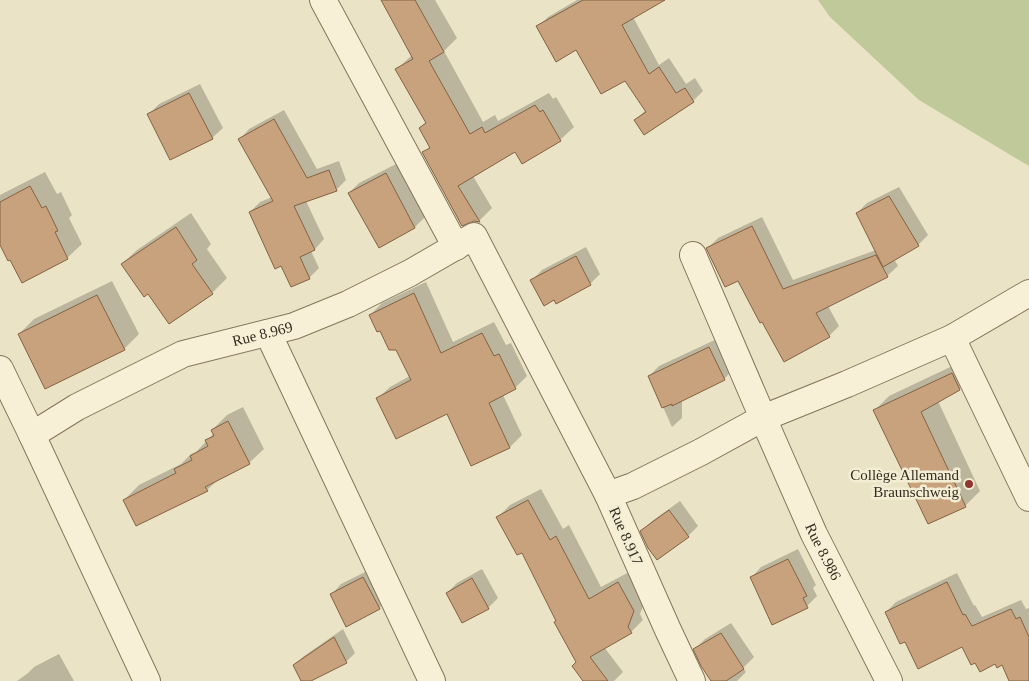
<svg xmlns="http://www.w3.org/2000/svg" width="1029" height="681" font-family="'Times New Roman',serif">
<style>
.green{fill:#bfc999}
.shadow{fill:#0003}
.building{fill:#c7a27d;stroke:#836243}
.lines{fill:none;stroke-linecap:round;stroke-linejoin:round}
.street-casing{stroke:#85755c;stroke-width:28}
.street{stroke:#f7f0d7;stroke-width:26}
.poi-dot{fill:#903730;stroke:#f3edd4;stroke-width:2}
.labels{text-anchor:middle;dominant-baseline:central;stroke-width:5;stroke-linejoin:round;paint-order:stroke}
.street-label{font-size:15px;fill:#362c1f;stroke:#f3edd4}
.poi-label{font-size:15px;fill:#362c1f;stroke:#f3edd4;text-anchor:end}
</style>
<rect width="100%" height="100%" fill="#ebe3c5"/>
<path class="green" d="M 818,0 L 1029,0 L 1029,166 L 919,100 L 830,17 Z"/>
<path class="shadow" d="M 382,0 L 435,0 L 457,38 L 444,51 L 483,122 L 495,115 L 498,121 L 549,93 L 553,99 L 556,97 L 574,127 L 560,140 L 516,151 L 473,176 L 492,208 L 479,221 L 424,153 L 430,146 L 420,128 L 426,122 L 397,69 L 412,55 Z
M 577,0 L 658,0 L 633,17 L 659,65 L 669,58 L 686,84 L 695,78 L 703,91 L 693,101 L 645,134 L 635,120 L 646,110 L 625,79 L 577,48 L 538,27 L 548,17 Z
M 200,84 L 223,128 L 212,138 L 171,158 L 149,114 L 159,104 Z
M 284,110 L 317,169 L 339,161 L 346,180 L 336,190 L 306,201 L 324,239 L 315,249 L 311,251 L 319,268 L 309,278 L 282,264 L 250,212 L 260,202 L 272,197 L 240,139 L 249,129 Z
M 396,164 L 425,217 L 415,227 L 379,247 L 349,193 L 359,183 Z
M 45,172 L 57,194 L 61,192 L 72,215 L 69,218 L 82,244 L 67,258 L 0,242 L 0,195 Z
M 899,187 L 928,235 L 918,245 L 894,259 L 898,266 L 887,276 L 828,306 L 839,326 L 829,336 L 739,279 L 708,248 L 718,238 L 762,217 L 793,280 L 876,250 L 857,213 L 867,203 Z
M 191,213 L 211,244 L 207,249 L 227,278 L 212,293 L 149,292 L 122,264 L 137,250 Z
M 586,247 L 600,274 L 590,284 L 554,298 L 532,280 L 542,270 Z
M 112,281 L 139,334 L 124,349 L 19,334 L 34,319 Z
M 426,282 L 453,342 L 494,322 L 506,345 L 511,343 L 527,376 L 515,388 L 503,395 L 522,435 L 510,447 L 471,464 L 447,413 L 378,398 L 390,387 L 410,376 L 396,349 L 370,315 L 382,303 Z
M 719,338 L 734,369 L 724,379 L 682,400 L 682,418 L 672,427 L 649,376 L 659,366 Z
M 967,359 L 974,374 L 959,389 L 938,401 L 980,491 L 965,506 L 874,411 L 889,396 Z
M 243,407 L 264,449 L 249,463 L 219,479 L 207,490 L 124,500 L 139,485 L 181,464 L 191,454 L 196,452 L 214,433 L 212,430 L 227,415 Z
M 541,489 L 563,529 L 569,525 L 601,587 L 631,571 L 646,599 L 640,614 L 643,620 L 631,632 L 604,647 L 623,672 L 614,681 L 585,681 L 577,662 L 522,551 L 498,517 L 510,505 Z
M 680,501 L 698,526 L 688,536 L 642,531 L 652,521 Z
M 798,549 L 816,585 L 813,588 L 817,596 L 807,606 L 751,578 L 761,567 Z
M 373,568 L 389,598 L 379,608 L 331,595 L 341,584 Z
M 482,569 L 498,598 L 488,608 L 447,593 L 457,583 Z
M 957,573 L 974,606 L 975,605 L 982,617 L 1021,600 L 1026,609 L 1029,608 L 1029,681 L 1010,681 L 1003,664 L 976,661 L 962,646 L 905,641 L 886,612 L 896,602 Z
M 731,623 L 754,657 L 743,668 L 746,672 L 737,681 L 713,681 L 695,649 L 705,639 Z
M 343,629 L 355,653 L 346,662 L 308,681 L 303,681 L 294,665 L 304,656 Z
M 59,654 L 74,681 L 17,681 L 28,673 L 34,667 Z"/>
<path class="building" d="M 381,0 L 415,0 L 444,52 L 429,61 L 470,134 L 482,127 L 485,133 L 535,105 L 540,112 L 543,110 L 561,141 L 522,164 L 515,152 L 458,186 L 480,222 L 474,221 L 462,226 L 422,152 L 430,148 L 419,128 L 426,123 L 395,69 L 413,59 Z
M 583,0 L 665,0 L 622,25 L 649,74 L 659,67 L 676,93 L 685,88 L 694,102 L 644,135 L 634,120 L 646,112 L 625,81 L 601,94 L 576,50 L 556,62 L 536,26 Z
M 189,93 L 213,139 L 170,160 L 147,114 Z
M 274,119 L 307,178 L 329,170 L 337,191 L 294,206 L 315,250 L 300,257 L 310,279 L 291,287 L 281,266 L 275,269 L 249,212 L 273,201 L 238,139 Z
M 386,173 L 415,228 L 379,248 L 348,193 Z
M 30,186 L 42,208 L 46,206 L 58,231 L 55,232 L 68,259 L 22,283 L 10,260 L 8,261 L 0,245 L 0,202 Z
M 889,196 L 919,246 L 883,267 L 856,213 Z
M 752,226 L 783,289 L 876,255 L 888,277 L 816,313 L 830,337 L 784,362 L 762,322 L 760,323 L 738,281 L 725,287 L 706,248 Z
M 176,227 L 197,260 L 192,264 L 213,294 L 169,324 L 148,294 L 144,297 L 121,264 Z
M 576,256 L 591,285 L 556,304 L 554,300 L 544,306 L 530,280 Z
M 414,293 L 441,353 L 482,333 L 494,356 L 499,354 L 516,389 L 489,403 L 510,448 L 471,466 L 447,414 L 396,439 L 376,398 L 411,380 L 396,350 L 389,350 L 380,331 L 377,332 L 369,315 Z
M 97,295 L 125,350 L 45,389 L 18,334 Z
M 709,347 L 725,380 L 672,406 L 672,404 L 662,408 L 648,376 Z
M 952,373 L 960,390 L 921,412 L 966,507 L 928,524 L 873,410 Z
M 228,421 L 250,464 L 205,487 L 208,491 L 136,526 L 123,500 L 176,473 L 174,469 L 192,460 L 190,456 L 208,446 L 205,440 L 214,436 L 211,430 Z
M 528,500 L 550,540 L 556,536 L 589,599 L 618,582 L 634,611 L 628,627 L 632,633 L 590,657 L 608,681 L 583,681 L 572,666 L 576,662 L 554,622 L 556,621 L 522,553 L 517,555 L 496,517 Z
M 669,510 L 689,537 L 657,560 L 648,548 L 640,531 Z
M 788,559 L 807,596 L 803,598 L 808,608 L 772,625 L 750,577 Z
M 363,577 L 380,609 L 346,627 L 330,594 Z
M 472,578 L 489,609 L 462,623 L 446,593 Z
M 947,582 L 963,615 L 965,614 L 972,626 L 1011,609 L 1016,619 L 1020,617 L 1029,637 L 1029,681 L 1009,681 L 1002,665 L 997,668 L 995,664 L 980,672 L 975,663 L 971,665 L 962,647 L 918,669 L 905,642 L 900,644 L 885,612 Z
M 721,633 L 744,669 L 726,681 L 711,681 L 701,666 L 693,649 Z
M 334,637 L 347,663 L 311,681 L 301,681 L 293,665 Z"/>
<g class="lines">
<g class="street-casing">
<g id="street">
<path d="M 323,0 L 456,247"/>
<path id="s1" d="M 693,255 L 763,418 L 814,534 L 889,681"/>
<path d="M 268,333 L 432,681"/>
<path d="M 952,338 L 1029,498"/>
<path d="M 0,369 L 32,435"/>
<path id="s2" d="M 147,681 L 32,435 L 77,407 L 183,354 L 294,326 L 348,304 L 410,273 L 474,236 L 608,495"/>
<path d="M 692,681 L 668,630 L 608,495 L 633,486 L 701,452 L 763,418 L 847,384 L 952,338 L 1029,293"/>
</g>
</g>
<use href="#street" class="street"/>
</g>
<circle class="poi-dot" cx="969" cy="484" r="5"/>
<g class="labels">
<g class="street-label">
<text stroke="none"><textPath href="#s2" startOffset="525">Rue 8.969</textPath></text>
<text transform="translate(626 536) rotate(66)">Rue 8.917</text>
<text stroke="none"><textPath href="#s1" startOffset="324">Rue 8.986</textPath></text>
</g>
<g class="poi-label">
<text x="959" y="475">Collège Allemand<tspan x="959" dy="17">Braunschweig</tspan></text>
</g>
</g>
</svg>
